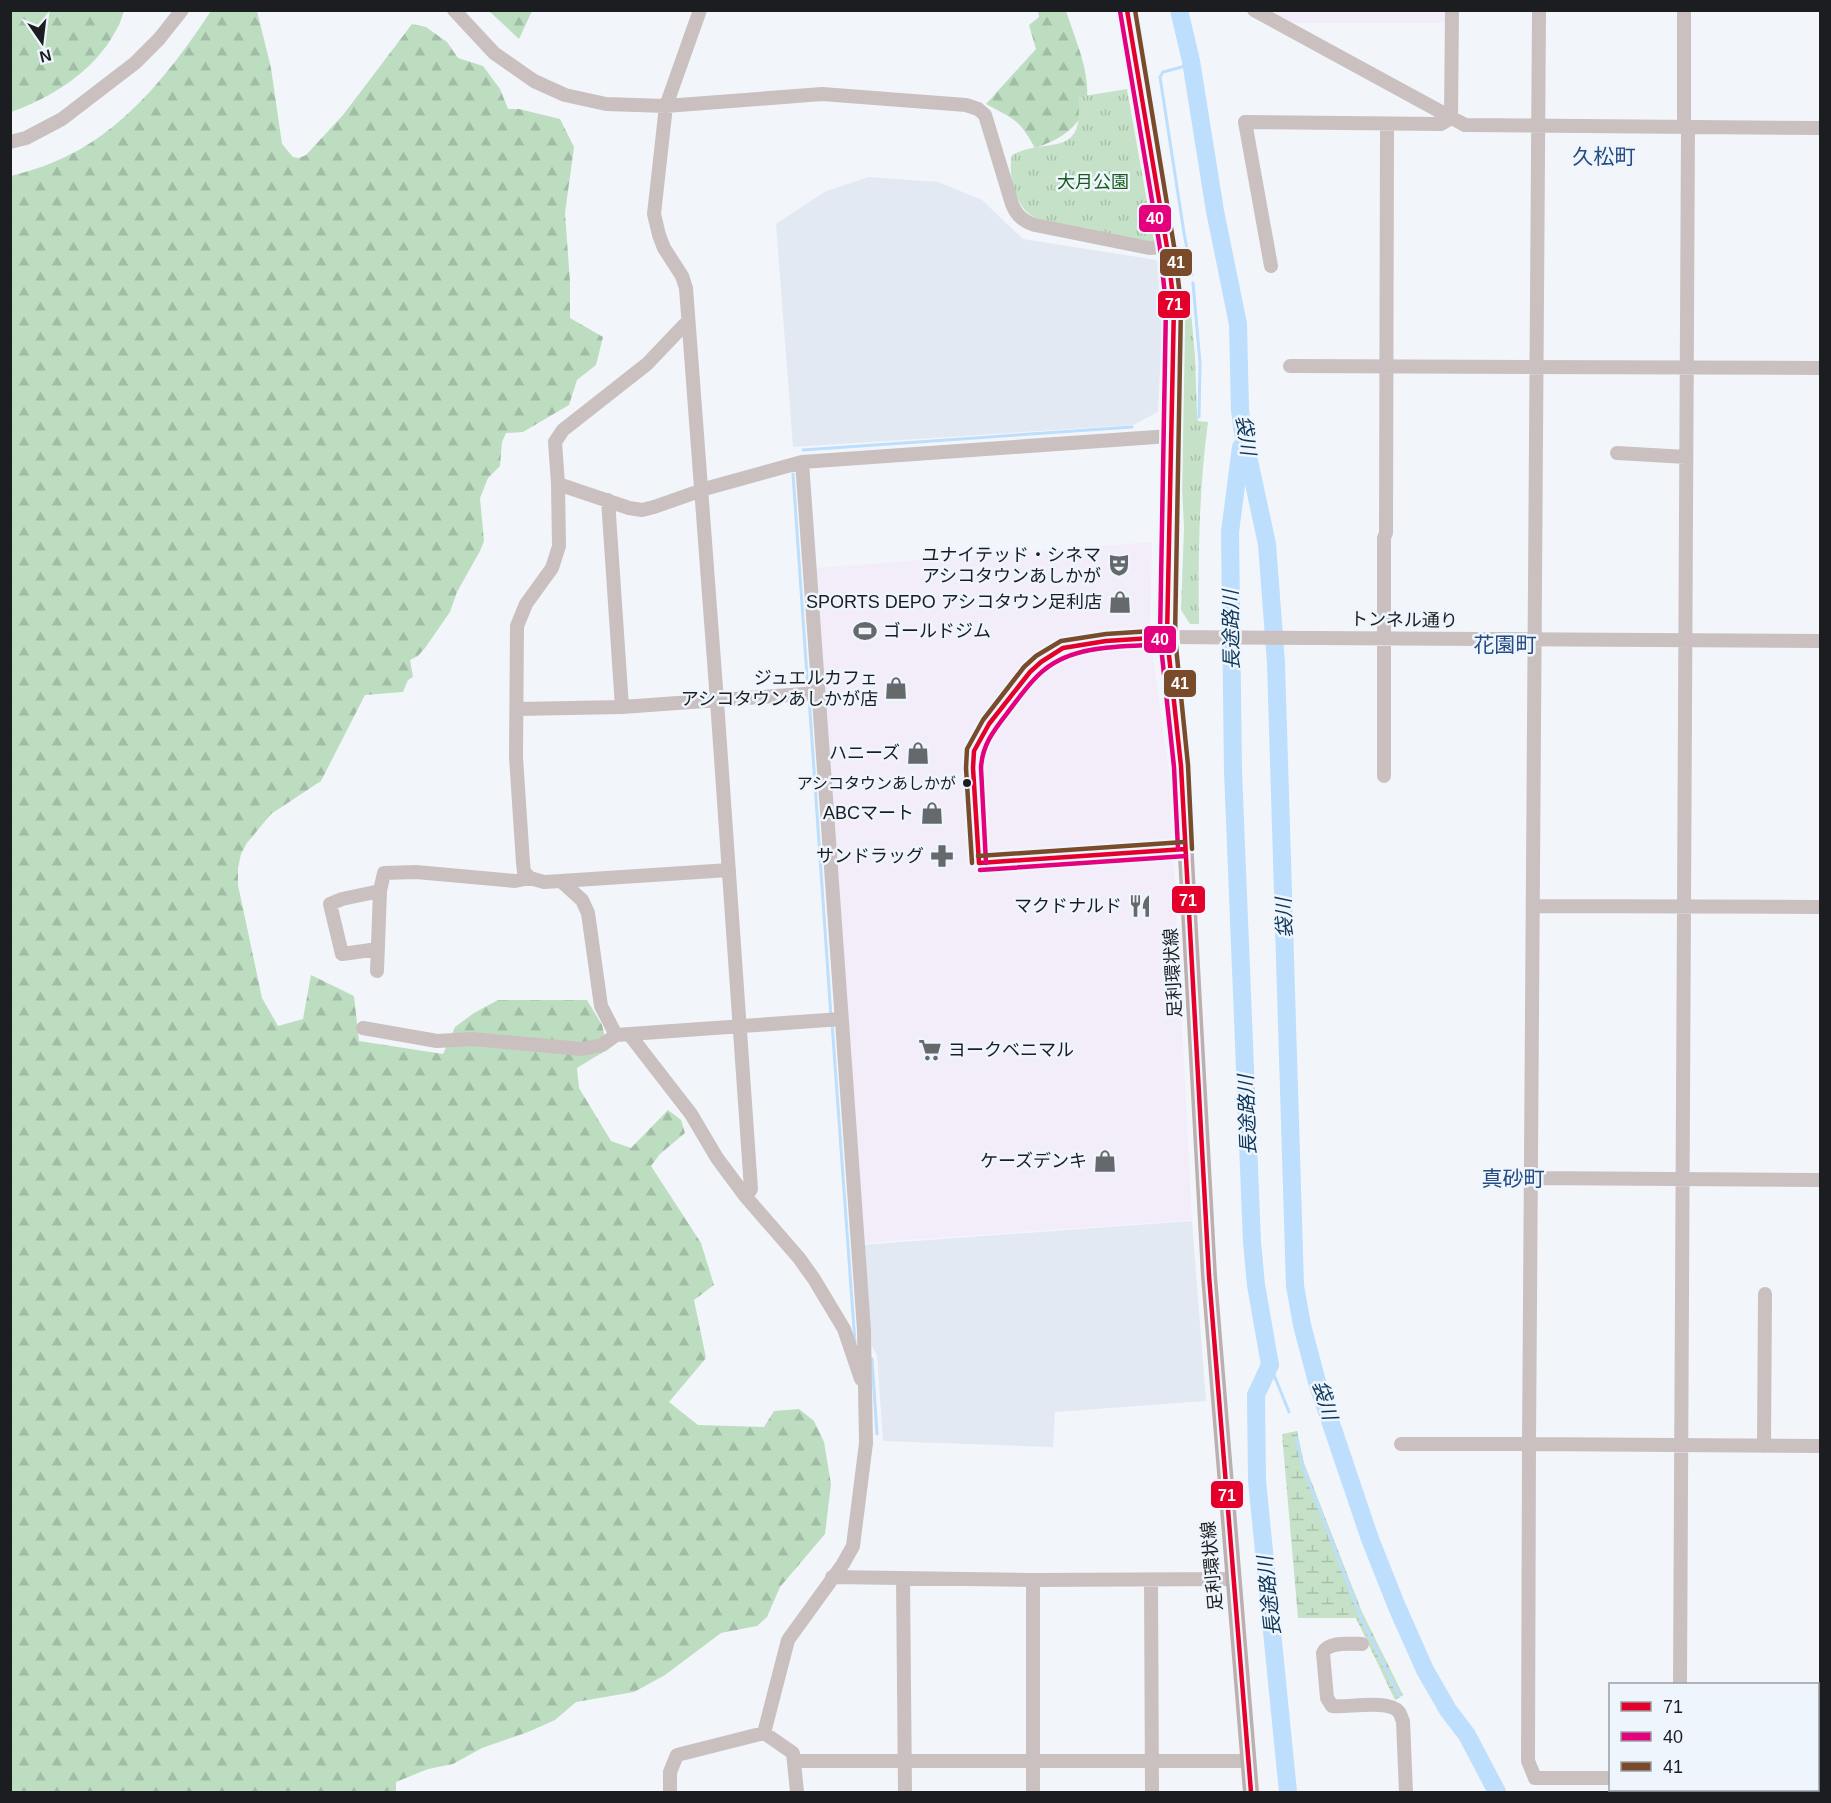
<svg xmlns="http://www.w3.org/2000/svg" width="1831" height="1803" font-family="Arial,'Noto Sans JP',sans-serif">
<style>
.commercial{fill:#f2edf9}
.built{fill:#e2e9f2}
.forest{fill:url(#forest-firs)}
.wetland{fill:url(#wetland-marsh)}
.park{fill:url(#park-tufts)}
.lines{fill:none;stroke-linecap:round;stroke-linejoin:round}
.stream{stroke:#bddefc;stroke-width:3}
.river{stroke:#bddefc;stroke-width:18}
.minor{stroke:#cbc0c0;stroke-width:14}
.major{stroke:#bcafae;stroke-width:16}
.bus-1-casing{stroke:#eff5fd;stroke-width:9}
.bus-2-casing{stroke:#eff5fd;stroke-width:9}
.bus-3-casing{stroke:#eff5fd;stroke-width:9}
.bus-1{stroke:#e4002b;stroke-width:4.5}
.bus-2{stroke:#e5007d;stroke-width:4.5}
.bus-3{stroke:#7a4b2a;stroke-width:4.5}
.bus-dot{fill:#1b1d20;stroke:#eff5fd;stroke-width:2}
.labels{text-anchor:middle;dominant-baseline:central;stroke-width:5;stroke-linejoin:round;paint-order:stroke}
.bus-label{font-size:16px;fill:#1b1d20;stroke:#eff5fd;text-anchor:end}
.park-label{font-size:18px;fill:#145e19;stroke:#eff5fd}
.poi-label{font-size:18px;fill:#1b1d20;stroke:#eff5fd;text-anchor:end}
.street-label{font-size:18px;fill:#1b1d20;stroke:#eff5fd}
.water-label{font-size:20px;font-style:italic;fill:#0d3759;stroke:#eff5fd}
.quarter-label{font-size:21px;fill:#254b81;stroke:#eff5fd}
.line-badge{stroke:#eff5fd;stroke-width:2}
.badge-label{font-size:16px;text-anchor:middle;font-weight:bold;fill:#fff}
</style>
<defs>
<pattern id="forest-firs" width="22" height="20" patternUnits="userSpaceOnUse" patternTransform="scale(1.5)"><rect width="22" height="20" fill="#bdddc0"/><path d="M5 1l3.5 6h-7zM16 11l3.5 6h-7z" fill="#a2bda5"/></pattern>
<pattern id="wetland-marsh" width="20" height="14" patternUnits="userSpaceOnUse" patternTransform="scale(1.5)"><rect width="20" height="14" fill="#c5e1c7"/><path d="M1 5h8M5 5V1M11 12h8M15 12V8" fill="none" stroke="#a9c1ab"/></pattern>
<pattern id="park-tufts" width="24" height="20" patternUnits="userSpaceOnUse" patternTransform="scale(1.5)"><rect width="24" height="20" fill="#c5e1c7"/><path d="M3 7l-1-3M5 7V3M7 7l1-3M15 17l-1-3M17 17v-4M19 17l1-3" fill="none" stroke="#a9c1ab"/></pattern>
</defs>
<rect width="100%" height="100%" fill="#f2f6fa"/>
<path class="commercial" d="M 1267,11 L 1446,11 L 1447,23 L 1290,23 Z
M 1152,542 L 1150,626 L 1146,628 L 1146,638 L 1147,648 L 1153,657 L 1169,772 L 1192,1220 L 862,1243 L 817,568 Z"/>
<path class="built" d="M 869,177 L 938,182 L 982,200 L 1023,239 L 1157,260 L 1162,329 L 1158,412 L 1133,425 L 793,447 L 776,224 L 826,191 Z
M 1192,1221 L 1206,1401 L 1055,1412 L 1053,1447 L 883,1441 L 877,1355 L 872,1346 L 861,1245 Z"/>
<path class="forest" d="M 10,11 L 11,10 L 124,11 C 109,61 58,96 11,112 Z
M 211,11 L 257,11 L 271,68 L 282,144 L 293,157 L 299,158 L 306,155 L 343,115 L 412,24 L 426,27 L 447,42 L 458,58 L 483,66 L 500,89 L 508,109 L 519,109 L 560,119 L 574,147 L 565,213 L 570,282 L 570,318 L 603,337 L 596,365 L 577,380 L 569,405 L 523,432 L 506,433 L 502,442 L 500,466 L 488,478 L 480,498 L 484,541 L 480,551 L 457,592 L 450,612 L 425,648 L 418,656 L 410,660 L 413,677 L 408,680 L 403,692 L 365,695 L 321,781 L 271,814 L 247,843 L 241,854 L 238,868 L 238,885 L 262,998 L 278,1026 L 303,1019 L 311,975 L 354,996 L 359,1041 L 443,1054 L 455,1027 L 474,1013 L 498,1000 L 587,1000 L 602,1025 L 608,1049 L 577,1068 L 579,1088 L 611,1141 L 631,1148 L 668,1110 L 681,1120 L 685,1133 L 660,1154 L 651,1166 L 701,1243 L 714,1285 L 694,1300 L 706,1358 L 669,1402 L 698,1425 L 764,1427 L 774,1411 L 799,1409 L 814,1421 L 824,1442 L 831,1484 L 825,1534 L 780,1587 L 767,1617 L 757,1626 L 721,1633 L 665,1675 L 634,1692 L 576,1702 L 555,1720 L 528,1732 L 482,1748 L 453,1764 L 428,1769 L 396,1782 L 396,1792 L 11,1792 L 11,176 C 25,172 40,168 54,162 C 123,134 172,70 211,11 Z
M 489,11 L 532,11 L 519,39 Z
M 1038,11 L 1066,11 C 1086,70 1113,122 1035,148 C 1018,118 1015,120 986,104 L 1036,49 L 1029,25 L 1039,17 Z"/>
<path class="wetland" d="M 1297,1431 L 1304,1463 L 1362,1612 L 1403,1695 L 1395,1700 L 1356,1618 L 1298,1618 L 1282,1434 Z"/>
<path class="park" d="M 1127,89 L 1154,241 L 1150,244 C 1120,238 1090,232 1060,224 C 1050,222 1038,220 1029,214 C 1014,201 1008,174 1012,155 C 1047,136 1085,161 1078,97 Z
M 1189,290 L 1195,356 L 1197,413 L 1198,421 L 1208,422 C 1199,489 1198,556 1199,624 L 1190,624 L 1181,610 L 1184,528 L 1182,487 L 1184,294 Z"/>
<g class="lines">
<path class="stream" d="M 1191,61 L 1182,67 L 1163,72 L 1160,77 L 1184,233 L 1192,275
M 1193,283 L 1200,363 L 1199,417
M 803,450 L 1132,427
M 793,474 L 808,691
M 809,697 L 831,1017
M 832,1023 L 855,1343
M 872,1359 L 877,1434
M 1270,1365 L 1289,1412
M 1296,1438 L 1302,1464 L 1361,1618 L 1399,1696"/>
<path class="river" d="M 1179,10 L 1191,61 L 1215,211 L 1238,324 L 1240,410 L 1243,433 L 1267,544 L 1276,663 L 1295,1286 L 1302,1325 L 1317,1382 L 1370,1539 L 1397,1607 L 1425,1670 L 1448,1710 L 1467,1735 L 1497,1792
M 1241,447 L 1230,532 L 1233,771 L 1252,1242 L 1256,1285 L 1270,1365 L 1256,1395 L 1257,1481 L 1288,1792"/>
<path class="minor" d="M 454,10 L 494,53 L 534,81 L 565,95 L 606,104 L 666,106 L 822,94 L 966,105 L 978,109 L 985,115 L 1012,204 C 1017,216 1023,221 1035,225 L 1149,248 L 1167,247
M 700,10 L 666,106 L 654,214 L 659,235 L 664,248 L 682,276 L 686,288 L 717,701 L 751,1189 L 746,1197
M 1254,10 L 1465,125 L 1820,128
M 1539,10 L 1529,1444 L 1820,1446
M 1684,127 L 1684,10
M 10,142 L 26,138 L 62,119 L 135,63 L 159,39 L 182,10
M 1271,266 L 1245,122 L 1441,124 L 1451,118 L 1452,10
M 1290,366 L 1820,368
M 1617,453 L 1686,457
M 558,484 L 629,508 L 642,510 L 654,507 L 708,488 L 802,462 L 1170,436
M 608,500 L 622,707
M 1167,637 L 1820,641
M 517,709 L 622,707 L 817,693
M 1384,776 L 1384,538 L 1386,533 L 1387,124
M 530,878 L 524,872 L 523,863 L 516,757 L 517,626 L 526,604 L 552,568 L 559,546 L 558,484 L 555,442 L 563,430 L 647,364 L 688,321
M 561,881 L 729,870
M 1533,906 L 1820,907
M 378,949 L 342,954 L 330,904 L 342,899 L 380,891
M 377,971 L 380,891 L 384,873 L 416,872 L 515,881 L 530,878 L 544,882 L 561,881 L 582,900 L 588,913 L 601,1006 L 616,1035
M 363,1028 L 437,1041 L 472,1039 L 582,1049 L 602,1045 L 616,1035 L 841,1019
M 629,1034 L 691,1114 L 717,1158 L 746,1197 L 799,1258 L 814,1279 L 844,1329 L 861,1379
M 1532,1178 L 1820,1180
M 1401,1444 L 1529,1444 L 1528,1761 L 1535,1778 L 1610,1778
M 1764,1446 L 1765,1294
M 832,1577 L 1033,1580 L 1233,1579
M 903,1578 L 905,1792
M 1033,1580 L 1033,1792
M 1151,1580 L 1152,1792
M 1362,1644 C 1350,1644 1328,1641 1323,1653 L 1327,1698 L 1332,1706 C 1347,1708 1388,1699 1399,1712 C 1401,1714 1401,1718 1403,1721 L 1406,1792
M 1680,1684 L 1688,127
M 764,1733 L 788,1640 L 843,1564 L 853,1546 L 866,1443 L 864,1330 L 802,462
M 796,1761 L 1247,1761
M 1818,1778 L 1820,1778
M 670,1792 L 670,1772 L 677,1755 L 764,1733 L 793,1753 L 797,1792
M 1679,1792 L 1679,1790"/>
<path class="major" d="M 1127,10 L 1167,247 L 1174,305 L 1167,637 L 1181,766 L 1209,1276 L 1251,1792"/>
<g class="bus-1-casing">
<path id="bus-1" d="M 1127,10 L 1167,247 L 1174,305 L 1167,637 L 1181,766 L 1209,1276 L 1251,1792
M 979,863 L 973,768 L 974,751 L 989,724 L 1030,672 L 1041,662 L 1063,648 L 1106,641 L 1167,637
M 979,863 L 1185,849"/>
</g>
<g class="bus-2-casing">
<path id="bus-2" d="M 1120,11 L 1160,248 L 1166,305 L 1160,637 L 1174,767 L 1178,849
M 986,863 L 981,768 C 982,745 994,730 1008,712 C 1019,698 1030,681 1044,670 C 1076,643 1128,647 1167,644
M 980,870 L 1186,856"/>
</g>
<g class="bus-3-casing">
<path id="bus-3" d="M 1135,10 L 1174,246 L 1181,304 L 1175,637 L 1188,765 L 1192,849
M 978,856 L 1184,842
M 972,863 L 966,768 L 967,749 L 983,720 L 1024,667 L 1036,656 L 1061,641 L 1106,634 L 1167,630"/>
</g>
<use href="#bus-1" class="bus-1"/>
<use href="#bus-2" class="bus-2"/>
<use href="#bus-3" class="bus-3"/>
</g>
<defs>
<g id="theatre-bare" transform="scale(1.8)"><path d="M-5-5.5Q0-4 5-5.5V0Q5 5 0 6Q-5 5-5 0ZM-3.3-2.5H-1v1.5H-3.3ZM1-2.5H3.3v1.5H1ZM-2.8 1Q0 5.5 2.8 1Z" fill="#66696c" stroke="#eff5fd" stroke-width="2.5" paint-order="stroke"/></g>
<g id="shop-bare" transform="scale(1.8)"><path d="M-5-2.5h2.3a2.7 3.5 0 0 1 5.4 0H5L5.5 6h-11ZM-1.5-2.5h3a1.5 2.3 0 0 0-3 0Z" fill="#66696c" stroke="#eff5fd" stroke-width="2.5" paint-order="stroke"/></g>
<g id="stadium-bare" transform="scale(1.8)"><path d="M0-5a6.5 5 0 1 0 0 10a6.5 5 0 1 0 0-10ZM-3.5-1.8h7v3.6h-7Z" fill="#66696c" stroke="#eff5fd" stroke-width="2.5" paint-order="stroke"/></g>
<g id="pharmacy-bare" transform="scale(1.8)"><path d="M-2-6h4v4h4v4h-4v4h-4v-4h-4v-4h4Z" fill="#66696c" stroke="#eff5fd" stroke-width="2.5" paint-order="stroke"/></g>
<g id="restaurant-bare" transform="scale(1.8)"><path d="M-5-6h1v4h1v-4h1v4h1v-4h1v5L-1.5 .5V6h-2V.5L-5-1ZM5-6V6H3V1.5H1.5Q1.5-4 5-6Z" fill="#66696c" stroke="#eff5fd" stroke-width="2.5" paint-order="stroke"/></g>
<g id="supermarket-bare" transform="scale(1.8)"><path d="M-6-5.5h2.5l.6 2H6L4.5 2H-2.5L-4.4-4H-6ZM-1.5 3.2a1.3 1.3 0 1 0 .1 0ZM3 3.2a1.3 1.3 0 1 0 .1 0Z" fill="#66696c" stroke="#eff5fd" stroke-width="2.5" paint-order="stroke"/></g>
</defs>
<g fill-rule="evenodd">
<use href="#theatre-bare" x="1119" y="565"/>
<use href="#shop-bare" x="1120" y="602"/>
<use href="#stadium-bare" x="865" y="631"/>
<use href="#shop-bare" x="896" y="688"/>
<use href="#shop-bare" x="918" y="753"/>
<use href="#shop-bare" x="932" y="813"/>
<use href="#pharmacy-bare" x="942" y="856"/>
<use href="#restaurant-bare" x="1140" y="906"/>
<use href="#supermarket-bare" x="930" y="1050"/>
<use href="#shop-bare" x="1105" y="1161"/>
</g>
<circle class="bus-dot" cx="967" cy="783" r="5"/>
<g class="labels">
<g class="bus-label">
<text x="956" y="783">アシコタウンあしかが</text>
</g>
<g class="park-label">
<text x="1093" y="182">大月公園</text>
</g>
<g class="poi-label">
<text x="1101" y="555">ユナイテッド・シネマ<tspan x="1101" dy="21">アシコタウンあしかが</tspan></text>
<text x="1102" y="602">SPORTS DEPO アシコタウン足利店</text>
<text x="883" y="631" text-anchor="start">ゴールドジム</text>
<text x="878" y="678">ジュエルカフェ<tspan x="878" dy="21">アシコタウンあしかが店</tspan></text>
<text x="900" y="753">ハニーズ</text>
<text x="914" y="813">ABCマート</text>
<text x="924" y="856">サンドラッグ</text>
<text x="1122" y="906">マクドナルド</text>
<text x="948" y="1050" text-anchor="start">ヨークベニマル</text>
<text x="1087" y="1161">ケーズデンキ</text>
</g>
<g class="street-label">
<text transform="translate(1404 620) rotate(1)">トンネル通り</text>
<text transform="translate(1173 973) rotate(-93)">足利環状線</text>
<text transform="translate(1212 1566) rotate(-95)">足利環状線</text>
</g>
<g class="water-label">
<text transform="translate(1246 435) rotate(82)">袋川</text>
<text transform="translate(1231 630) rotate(-91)">長途路川</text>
<text transform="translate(1284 918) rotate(-92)">袋川</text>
<text transform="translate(1247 1115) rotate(-92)">長途路川</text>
<text transform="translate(1325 1400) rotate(73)">袋川</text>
<text transform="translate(1269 1596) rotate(-96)">長途路川</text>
</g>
<g class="quarter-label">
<text x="1604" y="156">久松町</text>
<text x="1505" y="644">花園町</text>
<text x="1513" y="1178">真砂町</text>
</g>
</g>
<g class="line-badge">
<rect x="1138" y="204" width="34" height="29" rx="6" fill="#e5007d"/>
<rect x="1159" y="248" width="34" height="29" rx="6" fill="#7a4b2a"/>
<rect x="1157" y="290" width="34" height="29" rx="6" fill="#e4002b"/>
<rect x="1143" y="625" width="34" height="29" rx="6" fill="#e5007d"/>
<rect x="1163" y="669" width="34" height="29" rx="6" fill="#7a4b2a"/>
<rect x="1171" y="885" width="35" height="29" rx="6" fill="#e4002b"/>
<rect x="1210" y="1480" width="34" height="29" rx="6" fill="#e4002b"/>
</g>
<g class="badge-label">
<text x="1155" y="224">40</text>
<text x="1176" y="268">41</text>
<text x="1174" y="310">71</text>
<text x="1160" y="645">40</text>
<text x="1180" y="689">41</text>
<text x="1188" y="906">71</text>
<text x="1227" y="1501">71</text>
</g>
<rect width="1831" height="1803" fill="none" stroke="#1b1d20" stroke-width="24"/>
<rect x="1609" y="1683" width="210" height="108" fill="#eff5fd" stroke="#9a9fa5" stroke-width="1.5"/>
<rect x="1621" y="1702" width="30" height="9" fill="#e4002b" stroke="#9a9fa5" stroke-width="1.5"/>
<text x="1663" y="1713" font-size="18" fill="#1b1d20">71</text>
<rect x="1621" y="1732" width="30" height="9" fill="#e5007d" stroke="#9a9fa5" stroke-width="1.5"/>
<text x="1663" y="1743" font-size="18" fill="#1b1d20">40</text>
<rect x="1621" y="1762" width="30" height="9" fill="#7a4b2a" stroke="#9a9fa5" stroke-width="1.5"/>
<text x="1663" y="1773" font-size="18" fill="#1b1d20">41</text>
<g transform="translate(42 42) rotate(166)" stroke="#eff5fd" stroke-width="4.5" paint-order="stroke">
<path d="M0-4.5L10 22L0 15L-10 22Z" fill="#1b1d20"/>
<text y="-9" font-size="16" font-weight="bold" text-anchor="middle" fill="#1b1d20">N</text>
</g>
</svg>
